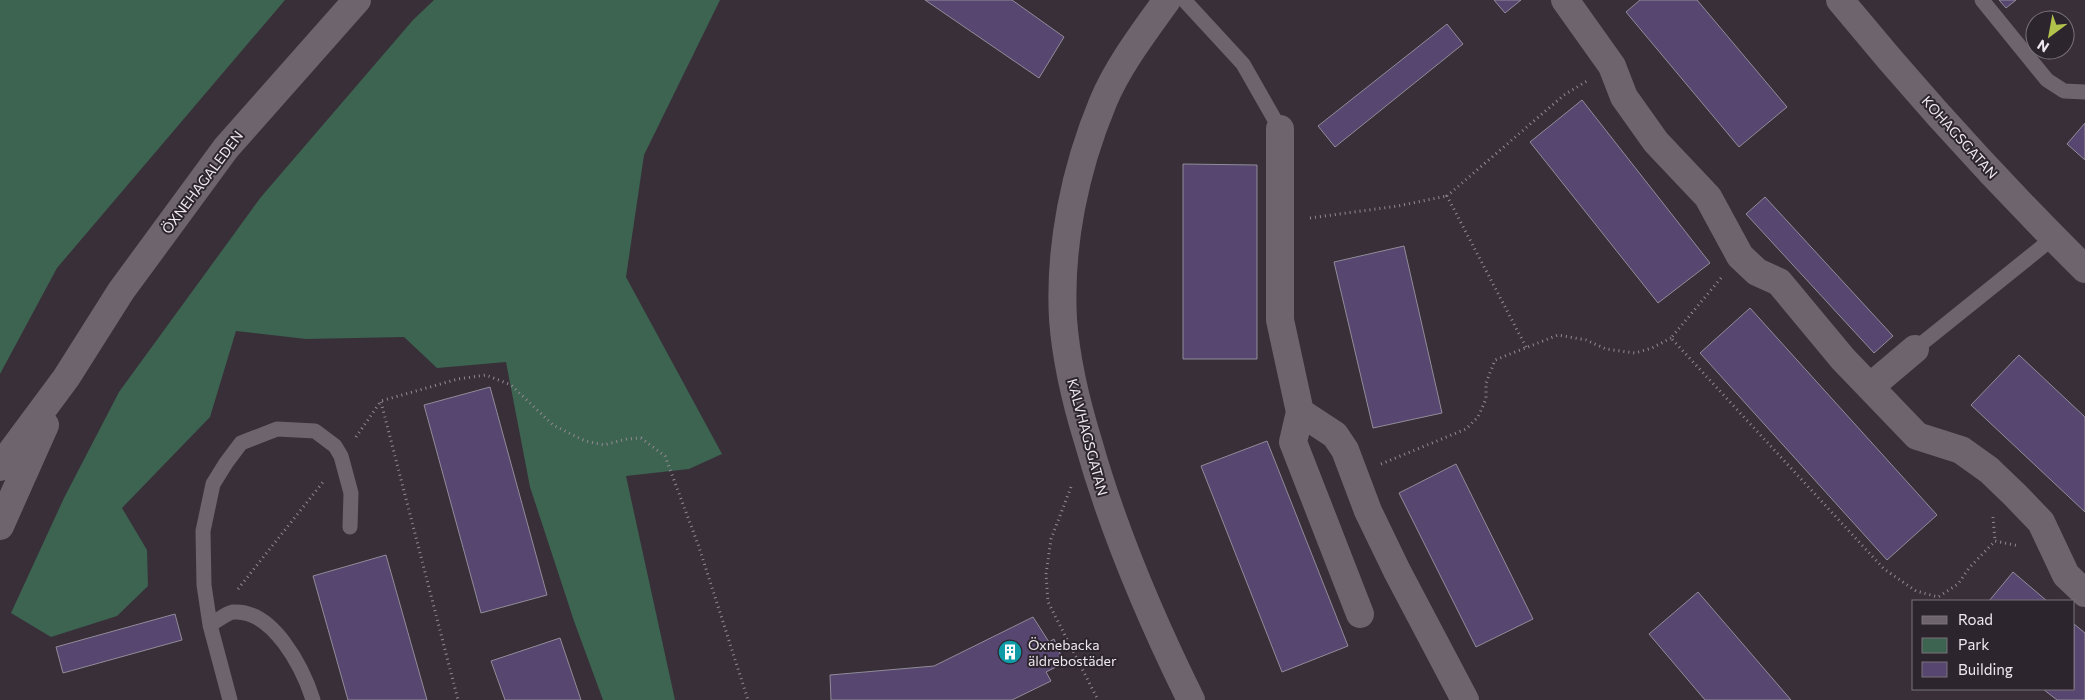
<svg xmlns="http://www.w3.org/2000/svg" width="2085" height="700" font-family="Commissioner,sans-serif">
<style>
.green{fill:#3d6351}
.building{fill:#57466f;stroke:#918c99}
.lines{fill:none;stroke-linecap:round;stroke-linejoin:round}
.path{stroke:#928a92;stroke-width:3;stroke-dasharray:1 4;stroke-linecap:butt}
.service{stroke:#6e646e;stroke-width:15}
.minor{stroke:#6e646e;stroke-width:28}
.tertiary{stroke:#6e646e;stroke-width:28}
.labels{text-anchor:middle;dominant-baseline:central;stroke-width:4;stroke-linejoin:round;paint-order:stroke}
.street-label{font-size:14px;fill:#efe9ef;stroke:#2d252d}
.poi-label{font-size:14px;fill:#efe9ef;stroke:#2d252d;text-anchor:start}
</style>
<rect width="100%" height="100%" fill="#382f38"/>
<path class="green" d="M 0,0 L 285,0 L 57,268 L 0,374 Z
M 434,0 L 720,0 L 644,155 L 626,277 L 722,454 L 689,469 L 626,476 L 675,700 L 603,700 L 574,621 L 530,487 L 506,362 L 437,368 L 404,337 L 306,339 L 236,331 L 210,417 L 122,508 L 147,550 L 148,586 L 117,616 L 51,637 L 11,613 L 64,498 L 119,392 L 261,197 L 413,20 Z"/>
<path class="building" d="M 925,0 L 1012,0 L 1064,37 L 1039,78 Z
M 1494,0 L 1521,0 L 1505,13 Z
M 1640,0 L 1697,0 L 1787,107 L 1739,147 L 1626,12 Z
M 1999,0 L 2016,0 L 2006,8 Z
M 1447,24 L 1463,44 L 1335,147 L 1318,126 Z
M 1582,100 L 1710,263 L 1658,303 L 1530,142 Z
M 2085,123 L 2085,160 L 2067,144 Z
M 1183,164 L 1257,165 L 1257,359 L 1183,359 Z
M 1765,197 L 1893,336 L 1874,353 L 1746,214 Z
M 1404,246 L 1442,413 L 1373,428 L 1334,262 Z
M 1750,308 L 1937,515 L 1887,560 L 1700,353 Z
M 2019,355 L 2085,417 L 2085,512 L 1971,405 Z
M 490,387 L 547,595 L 481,613 L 424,405 Z
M 1267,441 L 1348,646 L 1282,672 L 1201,466 Z
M 1456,464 L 1533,619 L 1476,647 L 1399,493 Z
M 386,555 L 427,700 L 348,700 L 313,576 Z
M 2013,572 L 2047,601 L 1989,601 Z
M 1698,592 L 1791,700 L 1705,700 L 1649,634 Z
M 175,614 L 182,640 L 63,673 L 56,647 Z
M 1033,617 L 1049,642 L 1054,639 L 1064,663 L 1046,672 L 1051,681 L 1012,700 L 831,700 L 830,675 L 934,666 Z
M 2074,624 L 2085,633 L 2085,700 L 2057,700 L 2043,689 L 2074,689 Z
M 560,638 L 581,700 L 505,700 L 491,661 Z"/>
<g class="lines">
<path class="path" d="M 1310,218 L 1398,206 L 1447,196
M 1721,278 L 1671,338 L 1884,569 L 1916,591 L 1938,597 L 1958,584 L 1969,568 L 1995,541 L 2019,546
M 1526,347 L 1447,196 L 1564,95 L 1587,81
M 381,402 L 458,700
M 356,437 L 381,401 L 458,379 L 486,375 L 511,385 L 553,425 L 585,441 L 604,445 L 627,439 L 641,438 L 665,456 L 699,547 L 748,700
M 1381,464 L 1466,429 L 1478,417 L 1486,399 L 1486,383 L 1495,360 L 1558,335 L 1586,340 L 1606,349 L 1635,353 L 1652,348 L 1671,338
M 1071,487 L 1051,539 L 1046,574 L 1048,602 L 1098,700
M 1993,517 L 1995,541
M 238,589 L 323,482"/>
<path class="service" d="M 1184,0 L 1243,64 L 1280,129
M 1982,0 L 2047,80 L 2064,91 L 2085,92
M 1915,349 L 2053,238
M 210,625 C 216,622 226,613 233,612 C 273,609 303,668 313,700
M 230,700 L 210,625 L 204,585 L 203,531 L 213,484 L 226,463 L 241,443 L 277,429 L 315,431 L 335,446 L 341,456 L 351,493 L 350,527"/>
<path class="minor" d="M 1167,0 C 1144,32 1118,66 1103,102 C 1075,169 1059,246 1063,319 C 1066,360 1076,402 1088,441 C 1113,530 1150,617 1191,700
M 1565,0 L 1612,66 L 1624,97 L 1656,142 L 1708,197 L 1740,256 L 1757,272 L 1779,282 L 1843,359 L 1917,436 L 1961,450 L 1989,470 L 2015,495 L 2041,522 L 2066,575 L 2085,593
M 1280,129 L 1280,320 L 1300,412 L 1335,435 L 1345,450 L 1368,511 L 1397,571 L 1465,700
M 1870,387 L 1915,349
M 1300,412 L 1293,442 L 1360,614"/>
<path class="tertiary" d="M 1840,0 C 1917,94 1999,184 2085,269
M 0,467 L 66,378 L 121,291 L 226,148 L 357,0
M 0,526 L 45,425"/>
</g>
<defs>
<g id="building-disc" transform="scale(1.25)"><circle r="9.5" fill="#0f9aa8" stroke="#2d252d"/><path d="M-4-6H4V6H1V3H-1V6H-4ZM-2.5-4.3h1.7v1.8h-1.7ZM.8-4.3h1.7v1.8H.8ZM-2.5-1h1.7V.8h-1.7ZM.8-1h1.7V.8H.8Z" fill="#fff"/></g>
</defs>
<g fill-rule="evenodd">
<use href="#building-disc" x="1010" y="652"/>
</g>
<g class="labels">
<g class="street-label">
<text transform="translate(1960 137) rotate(48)">KOHAGSGATAN</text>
<text transform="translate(202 182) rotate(-53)">ÖXNEHAGALEDEN</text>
<text transform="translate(1088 437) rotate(75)">KALVHAGSGATAN</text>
</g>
<g class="poi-label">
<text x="1028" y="644">Öxnebacka<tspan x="1028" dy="16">äldrebostäder</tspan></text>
</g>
</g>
<rect x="1912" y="600" width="162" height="90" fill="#2d252d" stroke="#7b737b"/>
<rect x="1922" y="616" width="25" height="8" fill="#6e646e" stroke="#7b737b"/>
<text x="1958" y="625" font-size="15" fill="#efe9ef">Road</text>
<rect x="1922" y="638" width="25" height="15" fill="#3d6351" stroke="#7b737b"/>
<text x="1958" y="650" font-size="15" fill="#efe9ef">Park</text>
<rect x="1922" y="662" width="25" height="15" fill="#57466f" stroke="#7b737b"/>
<text x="1958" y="675" font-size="15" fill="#efe9ef">Building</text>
<g transform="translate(2050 35) rotate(212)"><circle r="24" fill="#2d252d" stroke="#7b737b"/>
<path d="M0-4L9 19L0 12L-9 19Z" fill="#b2c34c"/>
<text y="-8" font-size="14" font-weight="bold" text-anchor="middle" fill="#efe9ef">N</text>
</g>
</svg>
